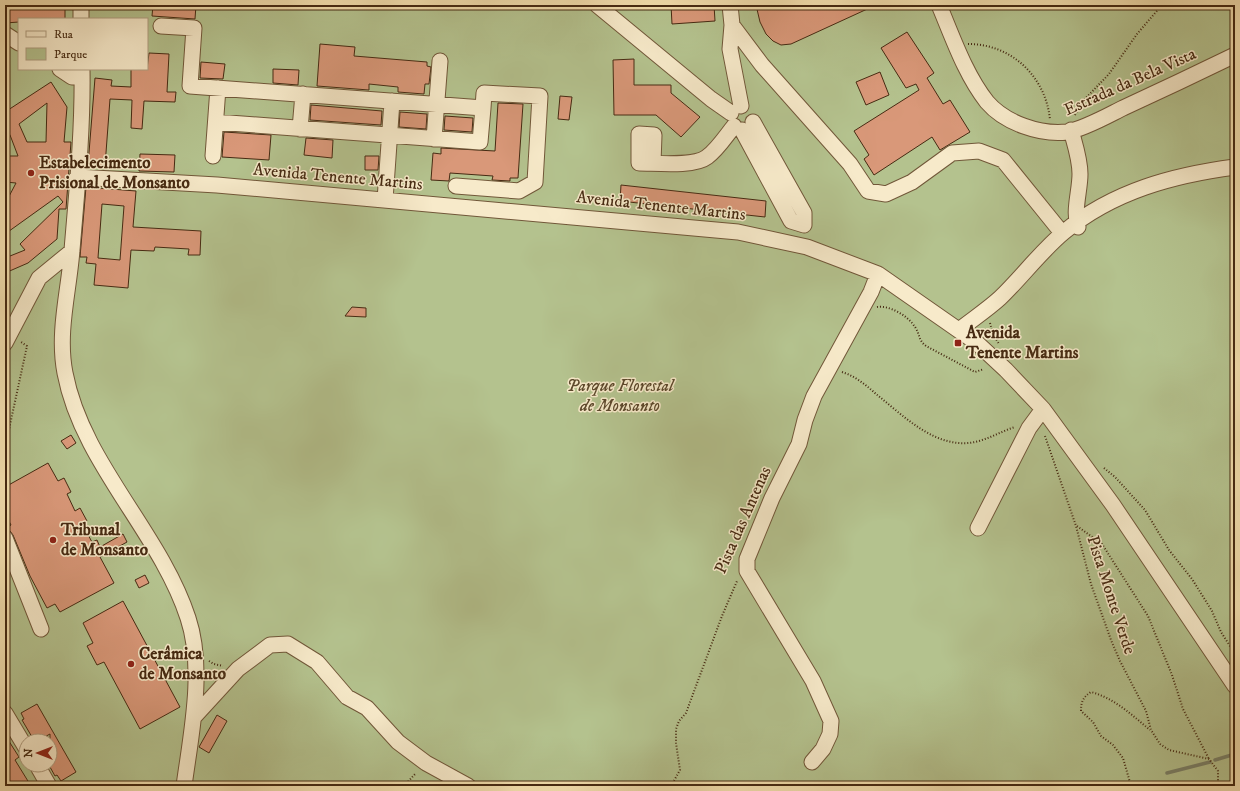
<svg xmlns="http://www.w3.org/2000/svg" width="1240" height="791" font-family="'IM FELL DW Pica',serif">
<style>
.green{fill:#b4c28e;stroke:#7d7650;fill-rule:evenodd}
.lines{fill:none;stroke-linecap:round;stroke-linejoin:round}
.stream{stroke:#7a826a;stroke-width:3.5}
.building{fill:#d99879;stroke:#462a12;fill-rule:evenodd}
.minor-casing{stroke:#715739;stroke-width:17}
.path{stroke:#462a12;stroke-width:2;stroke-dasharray:1 2;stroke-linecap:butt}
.minor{stroke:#f7eaca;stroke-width:15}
.poi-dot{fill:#8f2418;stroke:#f7eaca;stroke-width:1.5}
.labels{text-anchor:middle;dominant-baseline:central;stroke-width:3;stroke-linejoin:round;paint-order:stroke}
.street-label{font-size:17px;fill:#462a12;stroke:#f7eaca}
.poi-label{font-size:17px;font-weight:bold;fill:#462a12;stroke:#f7eaca;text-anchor:start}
.park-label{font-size:17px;font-style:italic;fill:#5c482b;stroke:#f7eaca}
</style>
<rect width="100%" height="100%" fill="#f2dead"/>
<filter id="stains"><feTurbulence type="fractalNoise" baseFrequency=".005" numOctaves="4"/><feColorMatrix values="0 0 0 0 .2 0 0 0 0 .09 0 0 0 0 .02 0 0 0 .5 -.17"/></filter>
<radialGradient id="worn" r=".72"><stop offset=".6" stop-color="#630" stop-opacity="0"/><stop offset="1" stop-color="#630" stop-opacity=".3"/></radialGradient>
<path class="green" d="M 5,5 L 1235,5 L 1235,786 L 5,786 ZM 19,19 L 147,19 L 147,69 L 19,69 ZM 26,741 L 50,741 L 50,765 L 26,765 Z"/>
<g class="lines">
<path class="stream" d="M 1215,760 L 1235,754
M 1167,773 L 1210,762"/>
</g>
<path class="building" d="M 5,5 L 65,5 L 65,19 L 19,19 L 19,22 L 5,23 Z
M 153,5 L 196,5 L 195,19 L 152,16 Z
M 671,5 L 714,5 L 715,21 L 672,24 Z
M 756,5 L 876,5 L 791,44 L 781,45 L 773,41 L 766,34 L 760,22 Z
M 907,32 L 934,73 L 927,78 L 943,104 L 950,100 L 970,132 L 940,150 L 932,137 L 874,175 L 864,159 L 869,155 L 854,131 L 919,90 L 916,84 L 906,88 L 881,48 Z
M 320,44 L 355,47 L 354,56 L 427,62 L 427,66 L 431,67 L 429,84 L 425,84 L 424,94 L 398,92 L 398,87 L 369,84 L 369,90 L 317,86 Z
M 149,53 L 169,54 L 167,92 L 176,92 L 175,102 L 144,101 L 142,129 L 131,128 L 132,100 L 110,99 L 105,166 L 88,165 L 95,78 L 112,80 L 111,86 L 131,87 L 131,69 L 147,69 Z
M 634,59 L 634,85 L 671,85 L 671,93 L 700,117 L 681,137 L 656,115 L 614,115 L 613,60 Z
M 201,62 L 225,64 L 223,79 L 200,78 Z
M 273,69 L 299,70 L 298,85 L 273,83 Z
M 880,72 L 889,95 L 866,105 L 856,82 Z
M 51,82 L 67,107 L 64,142 L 71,142 L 66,209 L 59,209 L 57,239 L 28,263 L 5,273 L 5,258 L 25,250 L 20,244 L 63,202 L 58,196 L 5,234 L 5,204 L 16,183 L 5,182 L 5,156 L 18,156 L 10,135 L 5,128 L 5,112 ZM 47,103 L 46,142 L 27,142 L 19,124 Z
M 560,96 L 572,97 L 569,120 L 558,119 Z
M 498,103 L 523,104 L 518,178 L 510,178 L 510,181 L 492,180 L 493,176 L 450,173 L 449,181 L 431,180 L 433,153 L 441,154 L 441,148 L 495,151 Z
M 311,105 L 382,111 L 381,125 L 310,120 Z
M 400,112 L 427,114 L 426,129 L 399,127 Z
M 445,116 L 473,118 L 472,132 L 444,130 Z
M 224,132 L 271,135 L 269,160 L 222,157 Z
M 306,138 L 333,140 L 332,158 L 304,155 Z
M 140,154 L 175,155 L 174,172 L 139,171 Z
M 365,156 L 379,156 L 378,170 L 365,170 Z
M 621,185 L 766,201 L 765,217 L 620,201 Z
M 86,187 L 136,191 L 133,227 L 201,231 L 200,255 L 188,255 L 189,249 L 155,247 L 154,251 L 131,250 L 128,288 L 94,285 L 96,264 L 86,263 L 87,257 L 80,257 ZM 102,204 L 124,206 L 120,260 L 98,258 Z
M 352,307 L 366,308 L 366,317 L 345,316 Z
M 71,435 L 76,443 L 67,449 L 61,441 Z
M 48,463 L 58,481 L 64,478 L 71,492 L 67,494 L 75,511 L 80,508 L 87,521 L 82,524 L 92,542 L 97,540 L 100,547 L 123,534 L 127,542 L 100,557 L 114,583 L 60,612 L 55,604 L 47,608 L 30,576 L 13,535 L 10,531 L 5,529 L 11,525 L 5,514 L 5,487 Z
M 145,575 L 149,583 L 139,588 L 135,580 Z
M 123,601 L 180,707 L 140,729 L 104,662 L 97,665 L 87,646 L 93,643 L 83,623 Z
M 37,704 L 76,772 L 61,781 L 57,775 L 55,776 L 50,767 L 50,734 L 37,741 L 34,736 L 32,737 L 22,720 L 24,719 L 21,713 Z
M 217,715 L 227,721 L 209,753 L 199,747 Z
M 5,735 L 19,757 L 15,760 L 31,786 L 11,786 L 5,776 Z"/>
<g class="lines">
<g class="minor-casing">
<path id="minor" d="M 81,5 L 81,19
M 597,5 L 711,99 L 731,113
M 730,5 L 732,25 L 762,65 L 850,164 L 868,191 L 886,194 L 912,182 L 952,153 L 979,151 L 1003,160 L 1062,233
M 939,5 C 953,38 965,74 987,102 C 1005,123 1040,135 1067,132 C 1084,129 1107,116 1123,108 C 1160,91 1198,73 1235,55
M 732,25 L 730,49 L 741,106
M 161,26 L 194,28 L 190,86 L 483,108 L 480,142 L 216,122
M 5,34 L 19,43
M 60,69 L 72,77 L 82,77
M 82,69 C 83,129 77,190 72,250 C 69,291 57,332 65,373 C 82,463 160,532 188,618 C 205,669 191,734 184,786
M 300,129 L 303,94
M 742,130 L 791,221 L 804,225 L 804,213 L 753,122
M 1071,130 C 1075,145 1080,159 1080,174 C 1080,191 1073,210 1078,227
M 434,139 L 440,61
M 213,156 L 218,88
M 653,163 L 654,135 L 639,134 L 639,163 C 656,163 694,167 707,157 C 717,150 726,136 734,126
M 77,177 L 217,185 L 738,232 L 807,247 L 878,274 L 977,343 L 1006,370 L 1043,409 L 1113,505 L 1235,686
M 456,186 L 519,191 L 535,182 L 540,96 L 484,93 L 483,108
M 385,200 L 392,101
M 959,330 C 973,319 988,309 1000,298 C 1022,277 1041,251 1064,232 C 1113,191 1174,175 1235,167
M 5,343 L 39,278 L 72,251
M 978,528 L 1029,428 L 1043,409
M 5,538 L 41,629
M 5,713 L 26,748
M 194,717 L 238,669 L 270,645 L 288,644 L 317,662 L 347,697 L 367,708 L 398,742 L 426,763 L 468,786
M 812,762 L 823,749 L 830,734 L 831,721 L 813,681 L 747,571 L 747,559 L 772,498 L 799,444 L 805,420 L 814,396 L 871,292 L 878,274
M 37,765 L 49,786"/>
</g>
<path class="path" d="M 968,44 C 1012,44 1046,77 1050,120
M 1075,115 L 1083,101 L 1109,74 L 1137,34 L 1162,5
M 877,307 C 890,305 908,316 915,327 C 920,334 918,340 926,346 L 975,372 L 984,369
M 990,323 L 993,334 L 999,344
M 842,372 C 855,376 866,385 876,394 C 904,416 936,450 975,442 C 989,439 1002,431 1015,427
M 8,434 L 27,346 L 21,342
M 1045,436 L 1076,526 L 1091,584 L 1111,640 L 1120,661 L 1146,711 L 1151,730 L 1160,744 L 1169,750 L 1209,759 L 1218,771 L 1218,786
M 1104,468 L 1115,477 L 1145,510 L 1169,550 L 1192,579 L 1212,611 L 1221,632 L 1235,654
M 1077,526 L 1102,544 L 1148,616 L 1172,675 L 1183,709 L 1209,759
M 209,661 L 214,664 L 223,666
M 404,786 L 416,773
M 671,786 L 680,770 L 676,743 L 676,729 L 679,721 L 686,713 L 722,616 L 737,581
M 1131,786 L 1123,758 L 1113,745 L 1101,736 L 1093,722 L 1081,711 C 1081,702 1083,697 1091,692 C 1114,698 1132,715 1150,730"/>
<use href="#minor" class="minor"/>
</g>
<g class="poi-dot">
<circle cx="31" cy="173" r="4"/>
<rect x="954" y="339" width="8" height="8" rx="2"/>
<circle cx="53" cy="540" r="4"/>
<circle cx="131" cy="664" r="4"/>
</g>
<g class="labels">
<g class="street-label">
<text transform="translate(1130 82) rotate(-24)">Estrada da Bela Vista</text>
<text transform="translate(338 177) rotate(5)">Avenida Tenente Martins</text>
<text transform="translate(661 206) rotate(6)">Avenida Tenente Martins</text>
<text transform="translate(743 520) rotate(-66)">Pista das Antenas</text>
<text transform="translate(1111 595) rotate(72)">Pista Monte Verde</text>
</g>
<g class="poi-label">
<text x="39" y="163">Estabelecimento<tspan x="39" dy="20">Prisional de Monsanto</tspan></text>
<text x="966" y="333">Avenida<tspan x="966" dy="20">Tenente Martins</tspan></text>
<text x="61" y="530">Tribunal<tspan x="61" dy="20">de Monsanto</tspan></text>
<text x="139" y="654">Cerâmica<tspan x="139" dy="20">de Monsanto</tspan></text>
</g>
<g class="park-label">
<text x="620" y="386">Parque Florestal<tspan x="620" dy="20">de Monsanto</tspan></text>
</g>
</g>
<rect width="1240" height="791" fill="none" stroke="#f2dead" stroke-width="20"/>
<rect x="6" y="6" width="1228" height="779" fill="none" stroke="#462a12" stroke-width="2"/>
<rect x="10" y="10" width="1220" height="771" fill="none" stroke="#462a12"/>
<rect x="18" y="18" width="130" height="52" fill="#f7eaca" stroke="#b09d80"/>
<rect x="26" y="31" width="20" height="6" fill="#f7eaca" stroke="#b09d80"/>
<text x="54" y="38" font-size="12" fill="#462a12">Rua</text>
<rect x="26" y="48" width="20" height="12" fill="#b4c28e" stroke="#b09d80"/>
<text x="54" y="58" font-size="12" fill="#462a12">Parque</text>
<g transform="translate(38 753) rotate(270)"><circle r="19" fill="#f7eaca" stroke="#b09d80"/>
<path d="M0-3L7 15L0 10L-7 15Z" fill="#8f2418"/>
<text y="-6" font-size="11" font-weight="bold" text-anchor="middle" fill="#462a12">N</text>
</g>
<rect width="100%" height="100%" filter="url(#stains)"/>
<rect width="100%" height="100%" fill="url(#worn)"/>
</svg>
